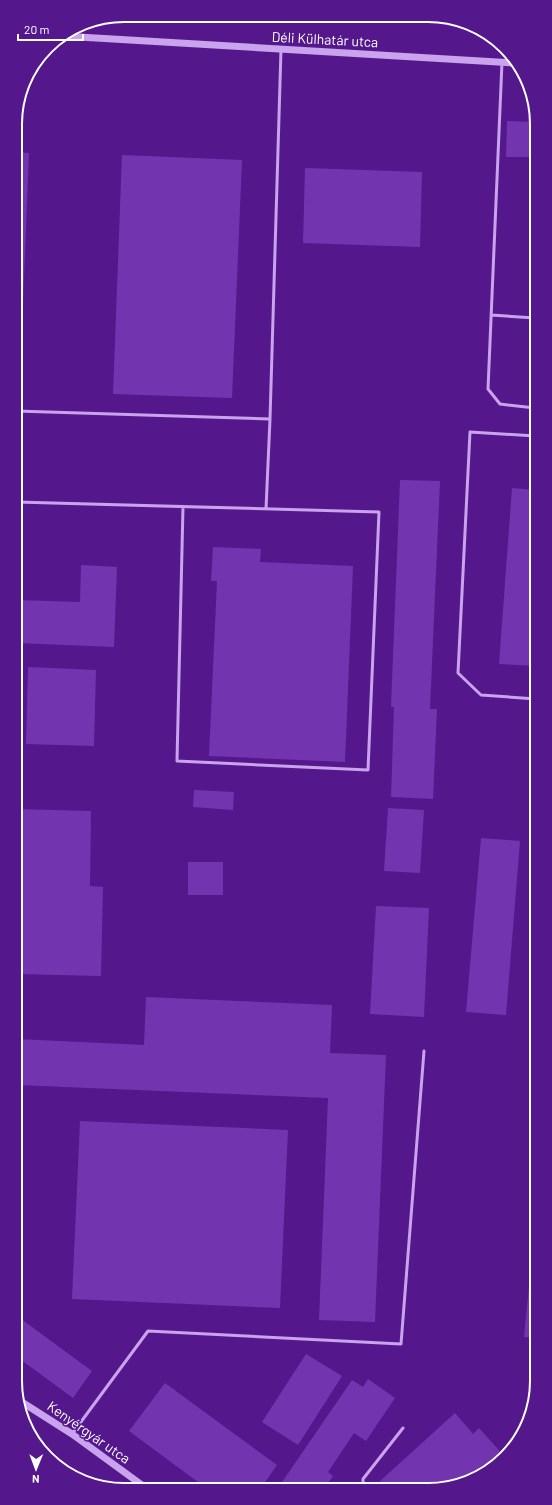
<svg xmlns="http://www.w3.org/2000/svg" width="552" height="1505" font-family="Barlow,sans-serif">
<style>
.building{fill:#7334b0}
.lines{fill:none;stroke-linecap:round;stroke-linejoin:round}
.service{stroke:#c9a3ee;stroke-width:3}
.tertiary{stroke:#c9a3ee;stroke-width:7}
.labels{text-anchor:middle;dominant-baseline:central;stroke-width:3;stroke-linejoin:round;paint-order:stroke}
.street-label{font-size:14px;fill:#fff;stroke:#54188c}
.rim{fill:none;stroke:#fff;stroke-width:2}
</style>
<rect width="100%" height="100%" fill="#54188c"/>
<path class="building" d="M 507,121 L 535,122 L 535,157 L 506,157 Z
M 15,152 L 29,153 L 21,352 L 16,352 Z
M 122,155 L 242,160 L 232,398 L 113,394 Z
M 305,168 L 422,172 L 420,247 L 303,243 Z
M 400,480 L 440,481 L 430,709 L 437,709 L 433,799 L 391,797 L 394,707 L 391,707 Z
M 512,488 L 535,490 L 536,666 L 499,664 Z
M 213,547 L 261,549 L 260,562 L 353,566 L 345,762 L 209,756 L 217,581 L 211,581 Z
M 81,565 L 117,567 L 114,647 L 16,643 L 16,600 L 80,602 Z
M 28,667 L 96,670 L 94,746 L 26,744 Z
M 194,790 L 234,792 L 233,810 L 193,807 Z
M 388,808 L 424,810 L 420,873 L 384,871 Z
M 16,809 L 91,811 L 90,886 L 103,887 L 101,976 L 17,974 Z
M 481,838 L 520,841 L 506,1015 L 466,1012 Z
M 188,862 L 223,862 L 223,895 L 188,895 Z
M 376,906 L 429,908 L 424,1017 L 370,1014 Z
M 146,997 L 332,1005 L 330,1053 L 386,1055 L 375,1322 L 319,1320 L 328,1098 L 17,1085 L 17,1039 L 144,1045 Z
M 80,1121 L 288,1130 L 280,1308 L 72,1299 Z
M 535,1225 L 537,1225 L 537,1338 L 524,1337 Z
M 17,1316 L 92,1371 L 73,1398 L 17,1357 Z
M 306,1354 L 342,1376 L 298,1445 L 262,1422 Z
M 368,1379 L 395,1398 L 366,1441 L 354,1433 L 328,1472 L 333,1476 L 325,1488 L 278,1488 L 352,1380 L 363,1387 Z
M 165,1383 L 277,1465 L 261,1488 L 206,1488 L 129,1431 Z
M 455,1413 L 473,1434 L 479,1428 L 505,1457 L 483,1475 L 450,1488 L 384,1488 L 379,1482 Z"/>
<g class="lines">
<path class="service" d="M 502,62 L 488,389 L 500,404 L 535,408
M 491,315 L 535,318
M 16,411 L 270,419 L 281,49
M 535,436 L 470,432 L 458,673 L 481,695 L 536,699
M 16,502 L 379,512 L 368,770 L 177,761 L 183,507
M 266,509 L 270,419
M 72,1434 L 148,1331 L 401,1344 L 424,1051
M 363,1488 L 363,1479 L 403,1428"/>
<path class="tertiary" d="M 62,36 L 514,63
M 17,1399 L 72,1434 L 146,1488"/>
</g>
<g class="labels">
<g class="street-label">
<text transform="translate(325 39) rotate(3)">Déli Külhatár utca</text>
<text transform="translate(89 1432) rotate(35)">Kenyérgyár utca</text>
</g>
</g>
<path d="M0 0H552V1505H0ZM124 22H428A102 102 0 0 1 530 124V1381A102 102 0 0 1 428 1483H124A102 102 0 0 1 22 1381V124A102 102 0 0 1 124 22Z" fill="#54188c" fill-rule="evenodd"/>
<path class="rim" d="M124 22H428A102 102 0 0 1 530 124V1381A102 102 0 0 1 428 1483H124A102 102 0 0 1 22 1381V124A102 102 0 0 1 124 22Z"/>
<g transform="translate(36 1469) rotate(181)" stroke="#54188c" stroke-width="3" paint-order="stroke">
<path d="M0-3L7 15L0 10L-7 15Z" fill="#ffffff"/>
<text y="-6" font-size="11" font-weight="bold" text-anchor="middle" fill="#ffffff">N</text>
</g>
<path d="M18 34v6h65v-6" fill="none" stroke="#ffffff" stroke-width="2"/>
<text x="24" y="34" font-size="12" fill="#ffffff" stroke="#54188c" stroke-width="3" paint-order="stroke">20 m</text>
</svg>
